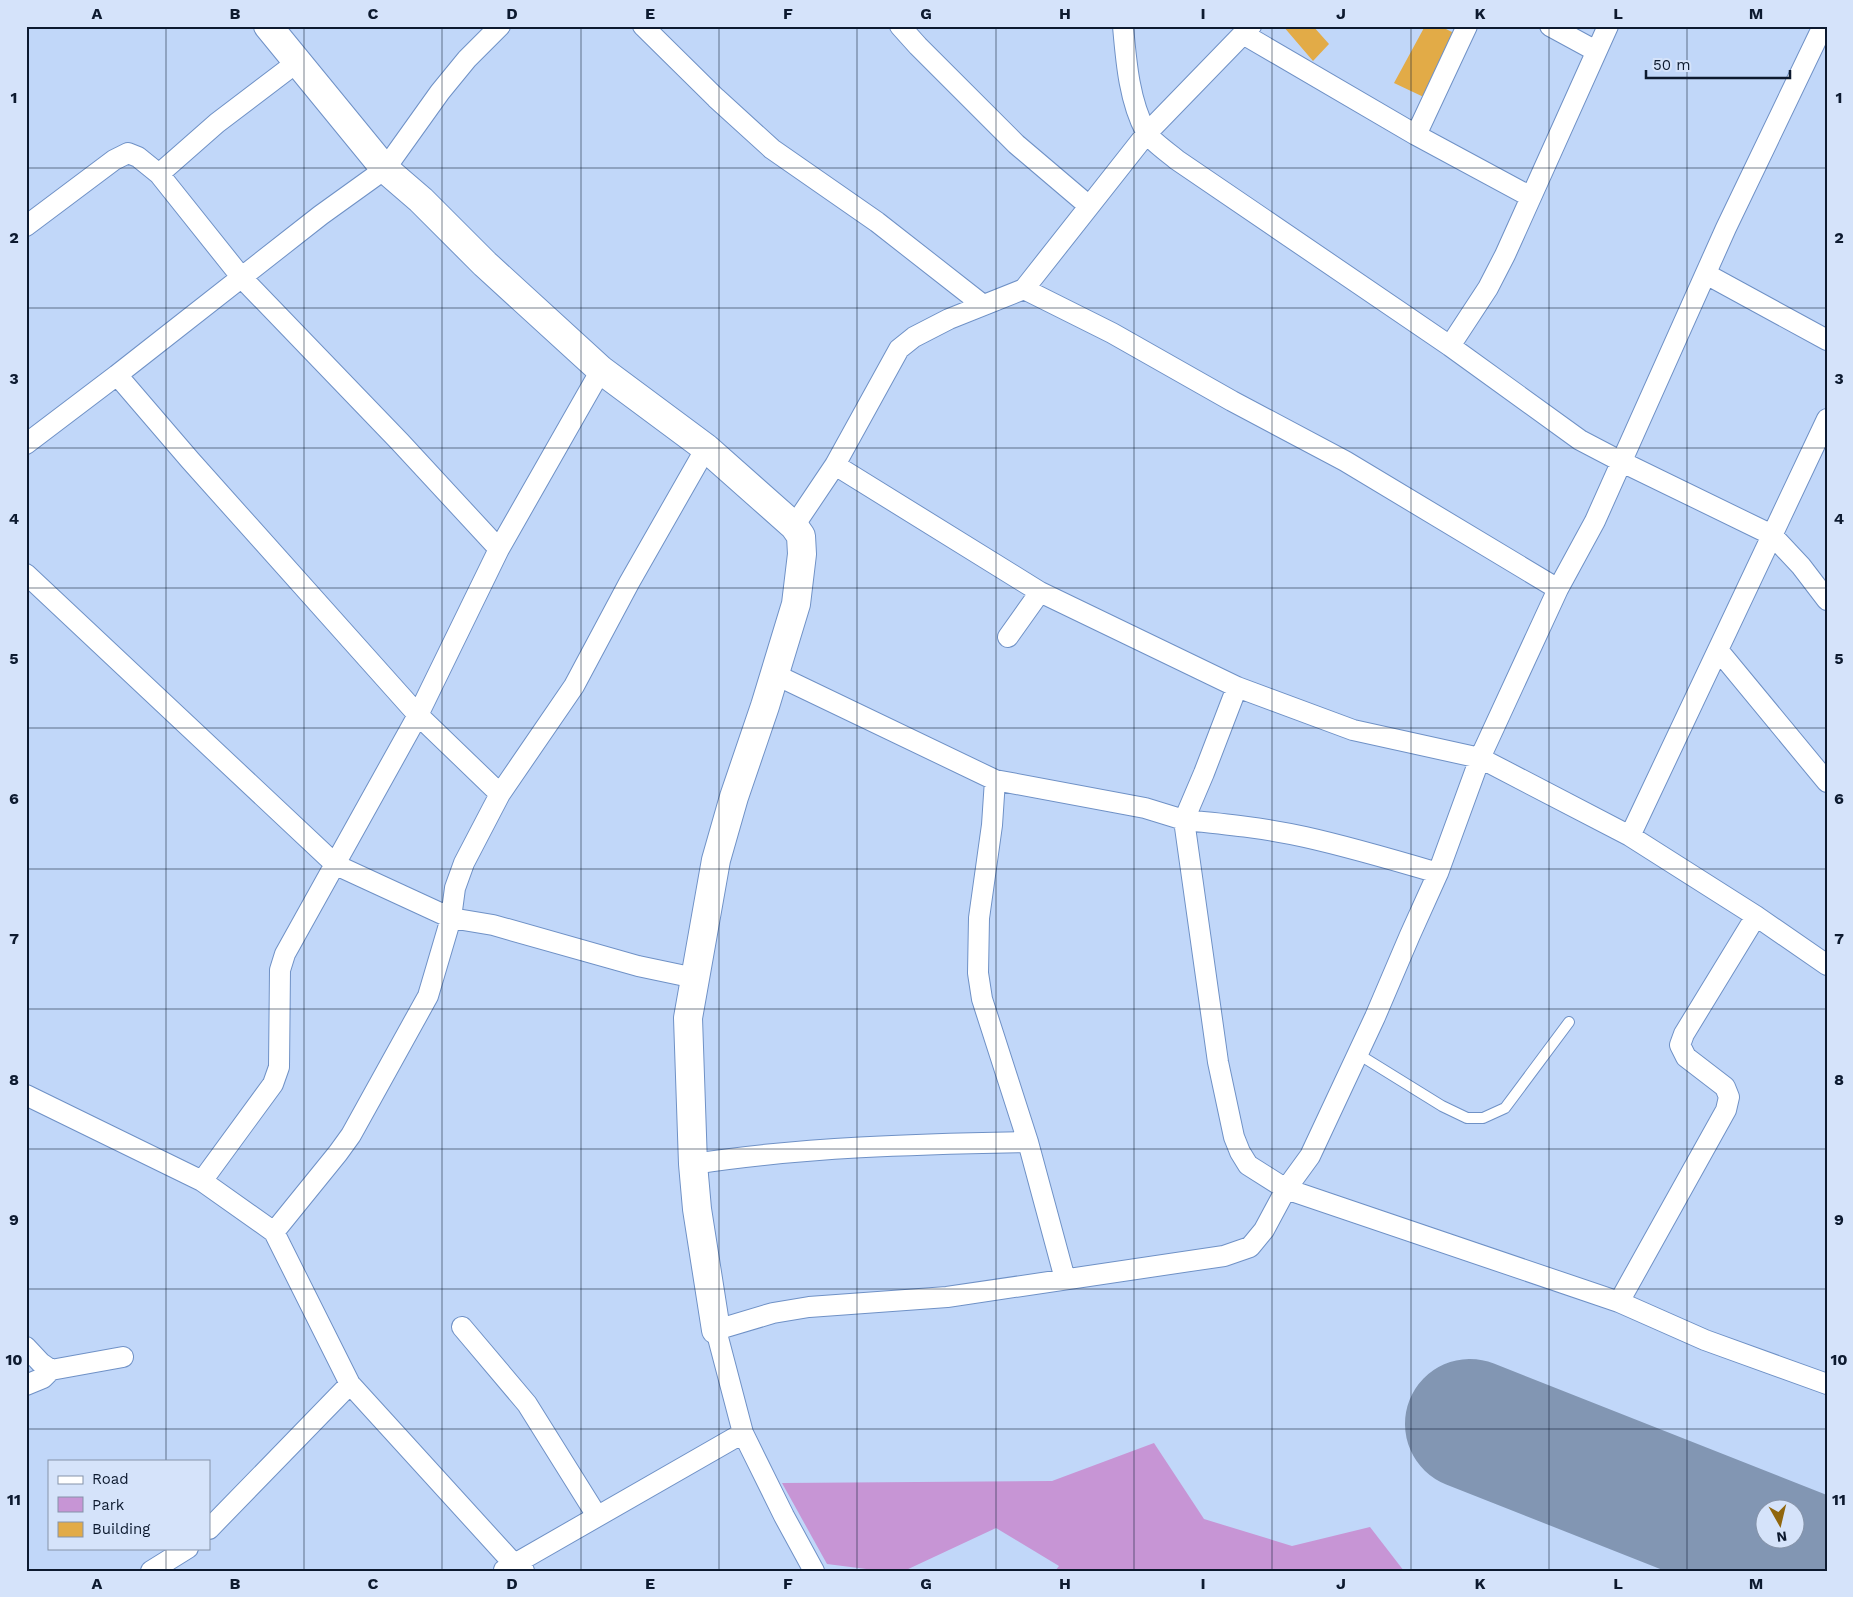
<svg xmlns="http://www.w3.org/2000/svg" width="1853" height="1597" font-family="'Work Sans',sans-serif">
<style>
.green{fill:#c795d5}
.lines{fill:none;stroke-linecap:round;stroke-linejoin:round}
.runway{stroke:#8296b3;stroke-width:130}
.building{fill:#e2ab47}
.lane-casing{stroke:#6f91c6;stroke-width:12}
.street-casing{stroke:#6f91c6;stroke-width:22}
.secondary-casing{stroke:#6f91c6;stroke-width:30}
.lane{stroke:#fff;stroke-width:10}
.street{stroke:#fff;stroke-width:20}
.secondary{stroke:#fff;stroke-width:28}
.grid{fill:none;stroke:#0d1a2f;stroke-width:1;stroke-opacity:0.55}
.neatline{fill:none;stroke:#0d1a2f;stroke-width:2}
.grid-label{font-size:16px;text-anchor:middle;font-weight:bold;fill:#0d1a2f}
</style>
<rect width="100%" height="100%" fill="#c1d7f9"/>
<path class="green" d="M 1154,1443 L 1204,1519 L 1292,1546 L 1370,1527 L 1404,1571 L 1055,1571 L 1059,1566 L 996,1528 L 904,1571 L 882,1571 L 827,1564 L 782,1483 L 1052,1481 Z"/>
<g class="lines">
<path class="runway" d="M 1470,1424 L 1827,1565"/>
</g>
<path class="building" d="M 1283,26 L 1313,26 L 1329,44 L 1313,61 Z
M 1425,26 L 1440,26 L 1458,35 L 1430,100 L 1394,83 Z"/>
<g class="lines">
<g class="lane-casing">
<path id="lane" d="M 1358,1054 L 1442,1106 L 1467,1118 L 1483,1118 L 1505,1108 L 1569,1022"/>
</g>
<g class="street-casing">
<path id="street" d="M 500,26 L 467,59 L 440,92 L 385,169 L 321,215 L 117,375 L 190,460 L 418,715 L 500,794
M 643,26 L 716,98 L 772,149 L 877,222 L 983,305
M 900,26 L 918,46 L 1016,144 L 1089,206
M 1123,26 C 1126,60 1129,101 1146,132 C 1151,141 1169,153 1177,160 L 1450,346 L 1488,288 L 1505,255 L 1608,26
M 1251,26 L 1243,34 L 1416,135 L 1531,197
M 1550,26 L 1596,51
M 1416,135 L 1467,26
M 159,174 L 217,123 L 296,63
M 26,226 L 114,160 L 128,153 L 138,157 L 159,174 L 242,278 L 400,442 L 499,549
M 1706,274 L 1827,340
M 1024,289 L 1112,333 L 1232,401 L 1345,461 L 1558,589
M 1450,346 L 1580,440 L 1622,462 L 1772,535 L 1801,566 L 1827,600
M 26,444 L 117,375
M 835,465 L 1040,592 L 1237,687 L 1353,730 L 1480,758 L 1630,836 L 1756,916 L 1827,965
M 794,526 L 835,465 L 899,349 L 914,337 L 949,319 L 1024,289 L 1147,133 L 1243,34
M 26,574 L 336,865 L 451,918 L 493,925 L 638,966 L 695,978
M 1008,637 L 1040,592
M 1718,650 L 1827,782
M 774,674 L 995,780 L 1145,808 L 1184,820 L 1218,1062 L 1234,1137 L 1240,1152 L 1248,1165 L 1286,1189 L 1619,1302 L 1705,1340 L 1827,1384
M 1237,687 L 1204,773 L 1184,820 C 1225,824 1265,828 1305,837 C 1350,847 1394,860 1438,873
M 995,780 L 992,825 L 979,918 L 978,973 L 982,999 L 1028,1142 L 1065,1279
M 1630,836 L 1827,419
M 26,1095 L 202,1181
M 693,1164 C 804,1147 916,1144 1028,1142
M 274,1232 L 202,1181 L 273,1084 L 279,1067 L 280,970 L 285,954 L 418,715 L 499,549 L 601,370
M 1619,1302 L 1726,1110 L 1729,1097 L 1725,1087 L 1686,1057 L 1680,1045 L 1684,1034 L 1756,916
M 462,1327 L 527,1404 L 597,1516
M 26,1347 L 41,1363 L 51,1370 L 43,1378 L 26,1385
M 51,1370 L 123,1357
M 209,1529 L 350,1384
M 504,1570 L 743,1433
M 151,1571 L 188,1548
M 524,1571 L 514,1564 L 350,1384 L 274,1232 L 338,1153 L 351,1135 L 428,996 L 451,918 L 455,888 L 464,863 L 500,794 L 574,686 L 629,583 L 706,448
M 814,1571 L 784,1516 L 743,1433 L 716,1330 L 773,1313 L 809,1307 L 947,1297 L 1224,1256 L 1250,1247 L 1264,1230 L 1286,1189 L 1310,1156 L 1375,1017 L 1410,935 L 1438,873 L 1480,758 L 1558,589 L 1595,521 L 1726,228 L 1823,26"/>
</g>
<g class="secondary-casing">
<path id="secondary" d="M 268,26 L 385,169 L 421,200 L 485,264 L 601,370 L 706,448 L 794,526 L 801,536 L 802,554 L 796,604 L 765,706 L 734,797 L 716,860 L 688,1018 L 693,1164 L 697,1209 L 716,1330"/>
</g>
<use href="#lane" class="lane"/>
<use href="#street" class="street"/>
<use href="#secondary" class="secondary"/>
</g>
<path class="grid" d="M 166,26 L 166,1461M 304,26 L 304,1571M 442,26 L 442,1571M 581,26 L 581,1571M 719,26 L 719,1571M 857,26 L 857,1571M 996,26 L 996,1571M 1134,26 L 1134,1571M 1272,26 L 1272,1571M 1411,26 L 1411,1571M 1549,26 L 1549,1571M 1687,26 L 1687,1571M 26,168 L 1827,168M 26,308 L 1827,308M 26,448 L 1827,448M 26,588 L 1827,588M 26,728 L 1827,728M 26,869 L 1827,869M 26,1009 L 1827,1009M 26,1149 L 1827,1149M 26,1289 L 1827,1289M 26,1429 L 1827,1429M 166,1548 L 166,1571"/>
<rect width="1853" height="1597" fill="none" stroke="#d5e3fa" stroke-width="55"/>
<rect x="48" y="1460" width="162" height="90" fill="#d5e3fa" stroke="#8593a9"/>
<rect x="58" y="1476" width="25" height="8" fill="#ffffff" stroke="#8593a9"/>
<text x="92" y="1484" font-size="15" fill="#0d1a2f">Road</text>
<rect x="58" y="1497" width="25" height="15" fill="#c795d5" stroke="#8593a9"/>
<text x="92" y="1510" font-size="15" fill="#0d1a2f">Park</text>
<rect x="58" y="1522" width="25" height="15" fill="#e2ab47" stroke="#8593a9"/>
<text x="92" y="1534" font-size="15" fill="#0d1a2f">Building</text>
<g transform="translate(1780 1524) rotate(172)"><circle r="24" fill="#d5e3fa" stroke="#8593a9"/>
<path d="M0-4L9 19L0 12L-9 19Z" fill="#90660d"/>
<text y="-8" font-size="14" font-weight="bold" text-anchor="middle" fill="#0d1a2f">N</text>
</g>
<path d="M1646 70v8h144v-8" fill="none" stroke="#0d1a2f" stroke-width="2.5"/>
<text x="1653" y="70" font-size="15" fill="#0d1a2f" stroke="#d5e3fa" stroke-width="4" paint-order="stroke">50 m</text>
<rect x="28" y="28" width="1798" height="1542" class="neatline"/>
<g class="grid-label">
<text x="97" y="19">A</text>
<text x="235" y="19">B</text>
<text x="373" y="19">C</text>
<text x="512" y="19">D</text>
<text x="650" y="19">E</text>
<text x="788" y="19">F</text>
<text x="926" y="19">G</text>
<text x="1065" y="19">H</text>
<text x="1203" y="19">I</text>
<text x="1341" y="19">J</text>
<text x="1480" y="19">K</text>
<text x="1618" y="19">L</text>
<text x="1756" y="19">M</text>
<text x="14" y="103">1</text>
<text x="1839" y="103">1</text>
<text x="14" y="243">2</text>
<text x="1839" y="243">2</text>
<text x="14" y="384">3</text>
<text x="1839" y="384">3</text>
<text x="14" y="524">4</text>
<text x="1839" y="524">4</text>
<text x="14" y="664">5</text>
<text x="1839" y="664">5</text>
<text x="14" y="804">6</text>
<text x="1839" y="804">6</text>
<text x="14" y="944">7</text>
<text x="1839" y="944">7</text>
<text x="14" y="1085">8</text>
<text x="1839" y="1085">8</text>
<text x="14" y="1225">9</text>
<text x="1839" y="1225">9</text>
<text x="14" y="1365">10</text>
<text x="1839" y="1365">10</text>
<text x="14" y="1505">11</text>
<text x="1839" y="1505">11</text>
<text x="97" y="1589">A</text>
<text x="235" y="1589">B</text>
<text x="373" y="1589">C</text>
<text x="512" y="1589">D</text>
<text x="650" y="1589">E</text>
<text x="788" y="1589">F</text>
<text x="926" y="1589">G</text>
<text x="1065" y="1589">H</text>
<text x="1203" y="1589">I</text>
<text x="1341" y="1589">J</text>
<text x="1480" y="1589">K</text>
<text x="1618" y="1589">L</text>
<text x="1756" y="1589">M</text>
</g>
</svg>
